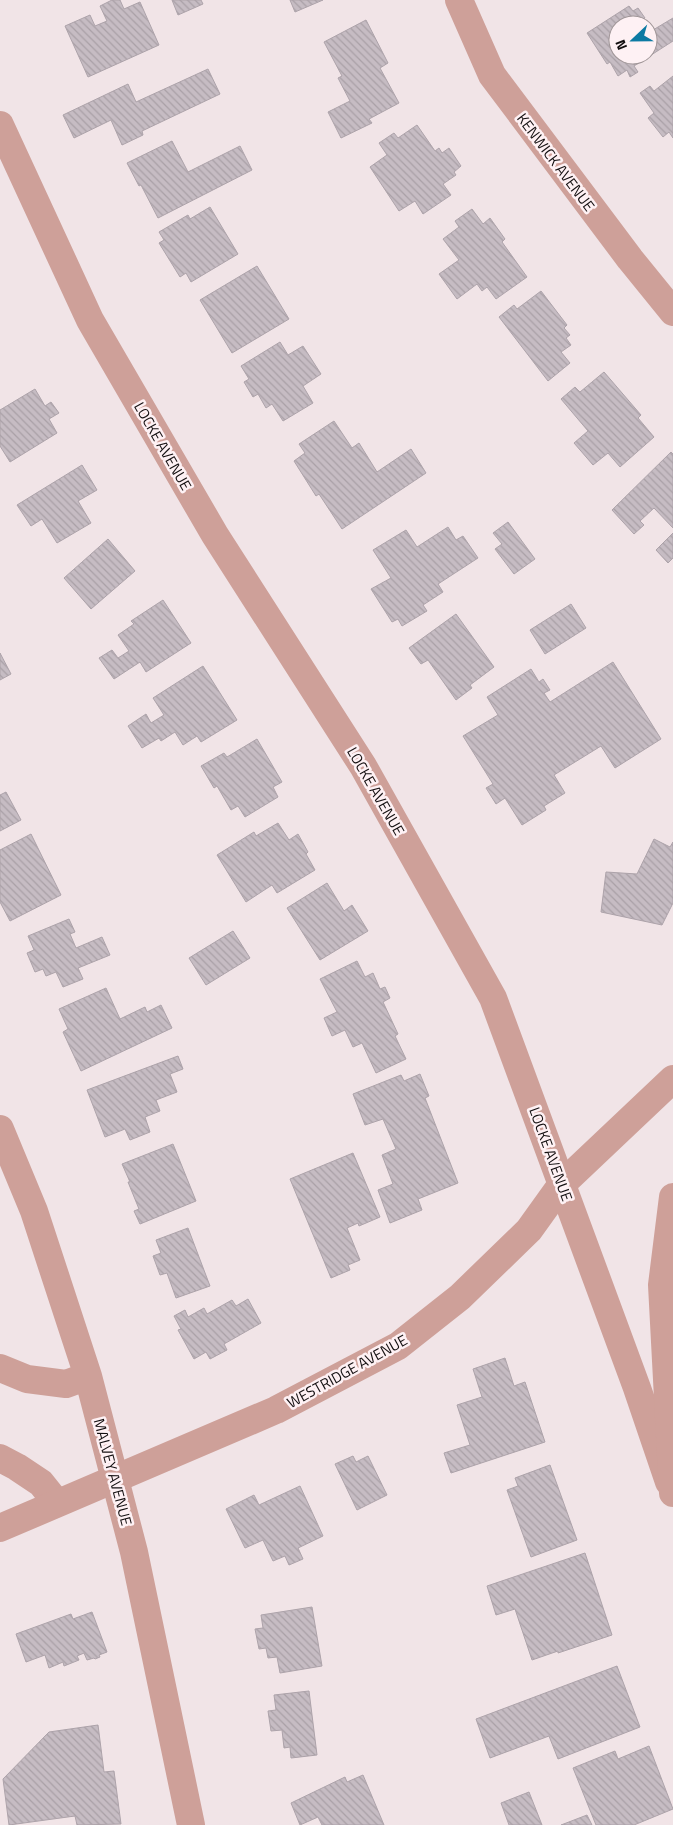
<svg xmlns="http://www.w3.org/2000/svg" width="673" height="1825" font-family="'Titillium Web',sans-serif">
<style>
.building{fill:url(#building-back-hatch);stroke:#ada3aa}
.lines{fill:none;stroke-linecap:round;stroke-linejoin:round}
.minor{stroke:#cea099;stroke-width:28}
.tertiary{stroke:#cea099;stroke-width:28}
.labels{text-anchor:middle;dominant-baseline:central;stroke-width:5;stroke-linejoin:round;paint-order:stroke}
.street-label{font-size:15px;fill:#120e0f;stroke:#fef1f4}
</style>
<defs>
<pattern id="building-back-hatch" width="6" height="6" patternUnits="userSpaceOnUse" patternTransform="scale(1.25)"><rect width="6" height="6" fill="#c6bcc3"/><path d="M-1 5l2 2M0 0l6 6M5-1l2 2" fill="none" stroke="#a9a0a6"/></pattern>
</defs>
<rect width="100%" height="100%" fill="#f1e4e7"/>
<path class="building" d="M 112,0 L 120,0 L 124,9 L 140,2 L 159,45 L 88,77 L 65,26 L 90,15 L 95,26 L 107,21 L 100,6 Z
M 172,0 L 201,0 L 203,4 L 178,15 Z
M 290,0 L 323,0 L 295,12 Z
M 629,6 L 633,11 L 638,8 L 645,18 L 640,21 L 642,25 L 618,25 L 618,55 L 648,55 L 648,33 L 673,18 L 673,41 L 634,66 L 638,72 L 630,77 L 627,70 L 618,76 L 610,62 L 607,64 L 587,33 Z
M 366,20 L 388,63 L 380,68 L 399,103 L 369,119 L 372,123 L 341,138 L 328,112 L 350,101 L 338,78 L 342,76 L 324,42 Z
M 208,69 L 220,94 L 142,131 L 143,135 L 122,145 L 111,120 L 74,138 L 63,115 L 128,84 L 136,102 Z
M 673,76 L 673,138 L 669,132 L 663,137 L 648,118 L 654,113 L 640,93 L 650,86 L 654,91 Z
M 417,125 L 435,151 L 439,148 L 442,153 L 449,148 L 461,166 L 454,172 L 456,175 L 443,184 L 451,195 L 423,214 L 415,201 L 399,211 L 370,167 L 387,155 L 379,143 L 394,133 L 398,138 Z
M 172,141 L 188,172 L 240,146 L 252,170 L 158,218 L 141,185 L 139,186 L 127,163 Z
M 210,207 L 238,254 L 191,282 L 186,273 L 180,277 L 159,243 L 164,240 L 159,232 L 188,215 L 190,219 Z
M 472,209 L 483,224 L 490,218 L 505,239 L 502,242 L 527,277 L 496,299 L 487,287 L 482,291 L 477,284 L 457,299 L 439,274 L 459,260 L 443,239 L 459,227 L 455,221 Z
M 257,266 L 289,319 L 232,353 L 200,300 Z
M 541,291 L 567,325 L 564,328 L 570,335 L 566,338 L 571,345 L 561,352 L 570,363 L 548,381 L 499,317 L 514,305 L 517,309 Z
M 280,342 L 288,355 L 303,346 L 321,374 L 303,386 L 313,403 L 283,421 L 272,404 L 266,408 L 258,394 L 253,397 L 244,382 L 249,379 L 241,366 Z
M 604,372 L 641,415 L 638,418 L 654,437 L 620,467 L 608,453 L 593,465 L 574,443 L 588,431 L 561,399 L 575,387 L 580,392 Z
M 35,389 L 45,406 L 51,402 L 59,413 L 49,419 L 57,433 L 10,462 L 0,446 L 0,410 Z
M 334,421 L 352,448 L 359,443 L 377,472 L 411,449 L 426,473 L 342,529 L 319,494 L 316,496 L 294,461 L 305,453 L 299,444 Z
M 671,452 L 673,454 L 673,528 L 654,508 L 640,521 L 644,525 L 634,534 L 612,510 Z
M 82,465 L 97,490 L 78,501 L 91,523 L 57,543 L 42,519 L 31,526 L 17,505 Z
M 508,522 L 535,559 L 514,574 L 495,549 L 502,544 L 493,533 Z
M 448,527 L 456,540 L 463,536 L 478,558 L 438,584 L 443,592 L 423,605 L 427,611 L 402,626 L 398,619 L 392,622 L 371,589 L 391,578 L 373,550 L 406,530 L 417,547 Z
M 673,533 L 673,558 L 668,563 L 656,550 Z
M 108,539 L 135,571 L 91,609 L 64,578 Z
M 163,600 L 191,643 L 146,672 L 140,662 L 114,679 L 99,658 L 112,650 L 118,658 L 129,651 L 118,635 L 134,624 L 131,621 Z
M 571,604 L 586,628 L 545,654 L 530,630 Z
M 456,614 L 494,667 L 470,685 L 472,688 L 456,700 L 428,660 L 421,664 L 409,648 Z
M 0,653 L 11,674 L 0,680 Z
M 613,662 L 661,739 L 615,768 L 601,746 L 554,775 L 565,793 L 544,806 L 546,810 L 522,825 L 505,798 L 496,804 L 486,788 L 493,784 L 463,736 L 498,715 L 487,697 L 531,669 L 539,682 L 543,679 L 550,690 L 544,693 L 550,702 Z
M 203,666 L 237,720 L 201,742 L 197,736 L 183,745 L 175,732 L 161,741 L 159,738 L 142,748 L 128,726 L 146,714 L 151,723 L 164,715 L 153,698 Z
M 257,739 L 282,782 L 273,787 L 278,797 L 245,817 L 238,806 L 231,810 L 217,786 L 214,788 L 201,766 L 224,753 L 227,757 Z
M 6,792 L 21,820 L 0,831 L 0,795 Z
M 278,823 L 289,840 L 298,834 L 308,852 L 306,854 L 315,870 L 277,893 L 272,885 L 246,902 L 217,855 L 254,832 L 256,836 Z
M 31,834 L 61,895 L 10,921 L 0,902 L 0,850 Z
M 654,839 L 670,847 L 673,842 L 673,903 L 662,925 L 601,912 L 606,872 L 637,874 Z
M 327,883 L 344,911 L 352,905 L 368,931 L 320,960 L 287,908 Z
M 69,919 L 75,932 L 70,934 L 76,948 L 102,937 L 110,955 L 78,968 L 83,979 L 63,987 L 56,972 L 46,976 L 43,969 L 35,972 L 27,953 L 34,950 L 28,936 Z
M 233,931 L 250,958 L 206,985 L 189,958 Z
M 357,961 L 365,977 L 373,973 L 380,989 L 385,987 L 390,998 L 383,1002 L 398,1034 L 395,1036 L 406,1059 L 376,1073 L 362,1043 L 353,1047 L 345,1030 L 332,1036 L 324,1018 L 337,1012 L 320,979 Z
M 106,988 L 120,1019 L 145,1007 L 147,1012 L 161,1005 L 172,1028 L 81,1071 L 63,1032 L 68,1029 L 59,1009 Z
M 178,1056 L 183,1069 L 170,1074 L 177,1092 L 156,1100 L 160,1111 L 145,1117 L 150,1132 L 130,1140 L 125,1129 L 105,1137 L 87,1090 Z
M 420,1074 L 429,1096 L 425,1098 L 458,1183 L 418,1199 L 422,1210 L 390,1223 L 378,1190 L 393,1184 L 382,1155 L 396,1149 L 383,1119 L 365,1125 L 353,1094 L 401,1075 L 404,1081 Z
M 173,1144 L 196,1201 L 140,1224 L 134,1211 L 139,1209 L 128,1182 L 130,1182 L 122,1164 Z
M 353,1153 L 380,1217 L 359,1226 L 358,1223 L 347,1228 L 360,1260 L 348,1265 L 350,1270 L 331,1278 L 290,1179 Z
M 188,1228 L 210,1286 L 176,1298 L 167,1273 L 160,1275 L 153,1256 L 161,1253 L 156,1240 Z
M 248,1299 L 261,1323 L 224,1344 L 227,1350 L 210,1359 L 206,1352 L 194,1359 L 178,1330 L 181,1329 L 174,1316 L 185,1310 L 188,1317 L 204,1308 L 207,1314 L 232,1300 L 236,1306 Z
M 505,1358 L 514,1386 L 525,1382 L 545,1442 L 451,1473 L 444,1453 L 470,1445 L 457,1405 L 482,1397 L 473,1369 Z
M 353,1456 L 356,1462 L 368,1456 L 387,1495 L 357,1510 L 335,1464 Z
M 550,1465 L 577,1540 L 531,1557 L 507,1490 L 518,1486 L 515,1478 Z
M 300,1486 L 323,1536 L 298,1548 L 303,1559 L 289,1565 L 285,1556 L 273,1561 L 263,1540 L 245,1548 L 226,1509 L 254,1495 L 259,1505 Z
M 585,1553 L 612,1635 L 558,1653 L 558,1651 L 532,1660 L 515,1609 L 496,1615 L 487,1586 Z
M 312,1607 L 322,1666 L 280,1673 L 277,1657 L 268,1658 L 266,1648 L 259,1649 L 255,1629 L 263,1628 L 261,1615 Z
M 92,1612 L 107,1652 L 99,1655 L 100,1657 L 95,1659 L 94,1658 L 87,1660 L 84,1653 L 77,1656 L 79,1660 L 64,1666 L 63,1662 L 49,1668 L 45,1655 L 26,1662 L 16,1634 L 71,1614 L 73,1619 Z
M 617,1666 L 640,1727 L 558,1759 L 549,1736 L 490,1758 L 476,1719 Z
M 309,1691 L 317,1755 L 291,1758 L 290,1747 L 284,1748 L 282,1730 L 271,1731 L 268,1711 L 276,1710 L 274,1695 Z
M 98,1725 L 104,1772 L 114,1771 L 121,1824 L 77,1825 L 75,1816 L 9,1825 L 3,1779 L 49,1732 Z
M 649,1746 L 673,1809 L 634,1825 L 596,1825 L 573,1768 L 615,1751 L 618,1759 Z
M 363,1775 L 384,1825 L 322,1825 L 318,1817 L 300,1825 L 291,1803 L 345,1777 L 347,1782 Z
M 529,1792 L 542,1825 L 509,1825 L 501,1803 Z
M 587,1815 L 592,1825 L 561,1825 Z"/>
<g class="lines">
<path class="minor" d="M 459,0 L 492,75 L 630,259 L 673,312
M 0,125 L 90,320 L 215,535 L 363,766 L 493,998 L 637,1388 L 669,1482
M 0,1129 L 34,1211 L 88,1376 L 134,1552 L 191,1825
M 0,1368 L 27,1379 L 66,1384 L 88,1376
M 0,1458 L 17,1467 L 41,1483 L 57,1503"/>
<path class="tertiary" d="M 673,1493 L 662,1285 L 673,1197
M 0,1528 L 276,1410 L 398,1346 L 460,1297 L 529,1230 L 562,1184 L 673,1079"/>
</g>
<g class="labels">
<g class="street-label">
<text transform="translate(556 162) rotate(53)">KENWICK AVENUE</text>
<text transform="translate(163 446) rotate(60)">LOCKE AVENUE</text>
<text transform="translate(376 791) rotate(60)">LOCKE AVENUE</text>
<text transform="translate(551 1154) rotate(70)">LOCKE AVENUE</text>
<text transform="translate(347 1371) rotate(-29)">WESTRIDGE AVENUE</text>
<text transform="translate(113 1472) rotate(75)">MALVEY AVENUE</text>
</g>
</g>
<g transform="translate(633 40) rotate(248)"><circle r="24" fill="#fef1f4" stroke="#a09698"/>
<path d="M0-4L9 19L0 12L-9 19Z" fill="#0c7aa3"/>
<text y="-8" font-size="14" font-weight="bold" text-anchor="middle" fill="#120e0f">N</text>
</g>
</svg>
